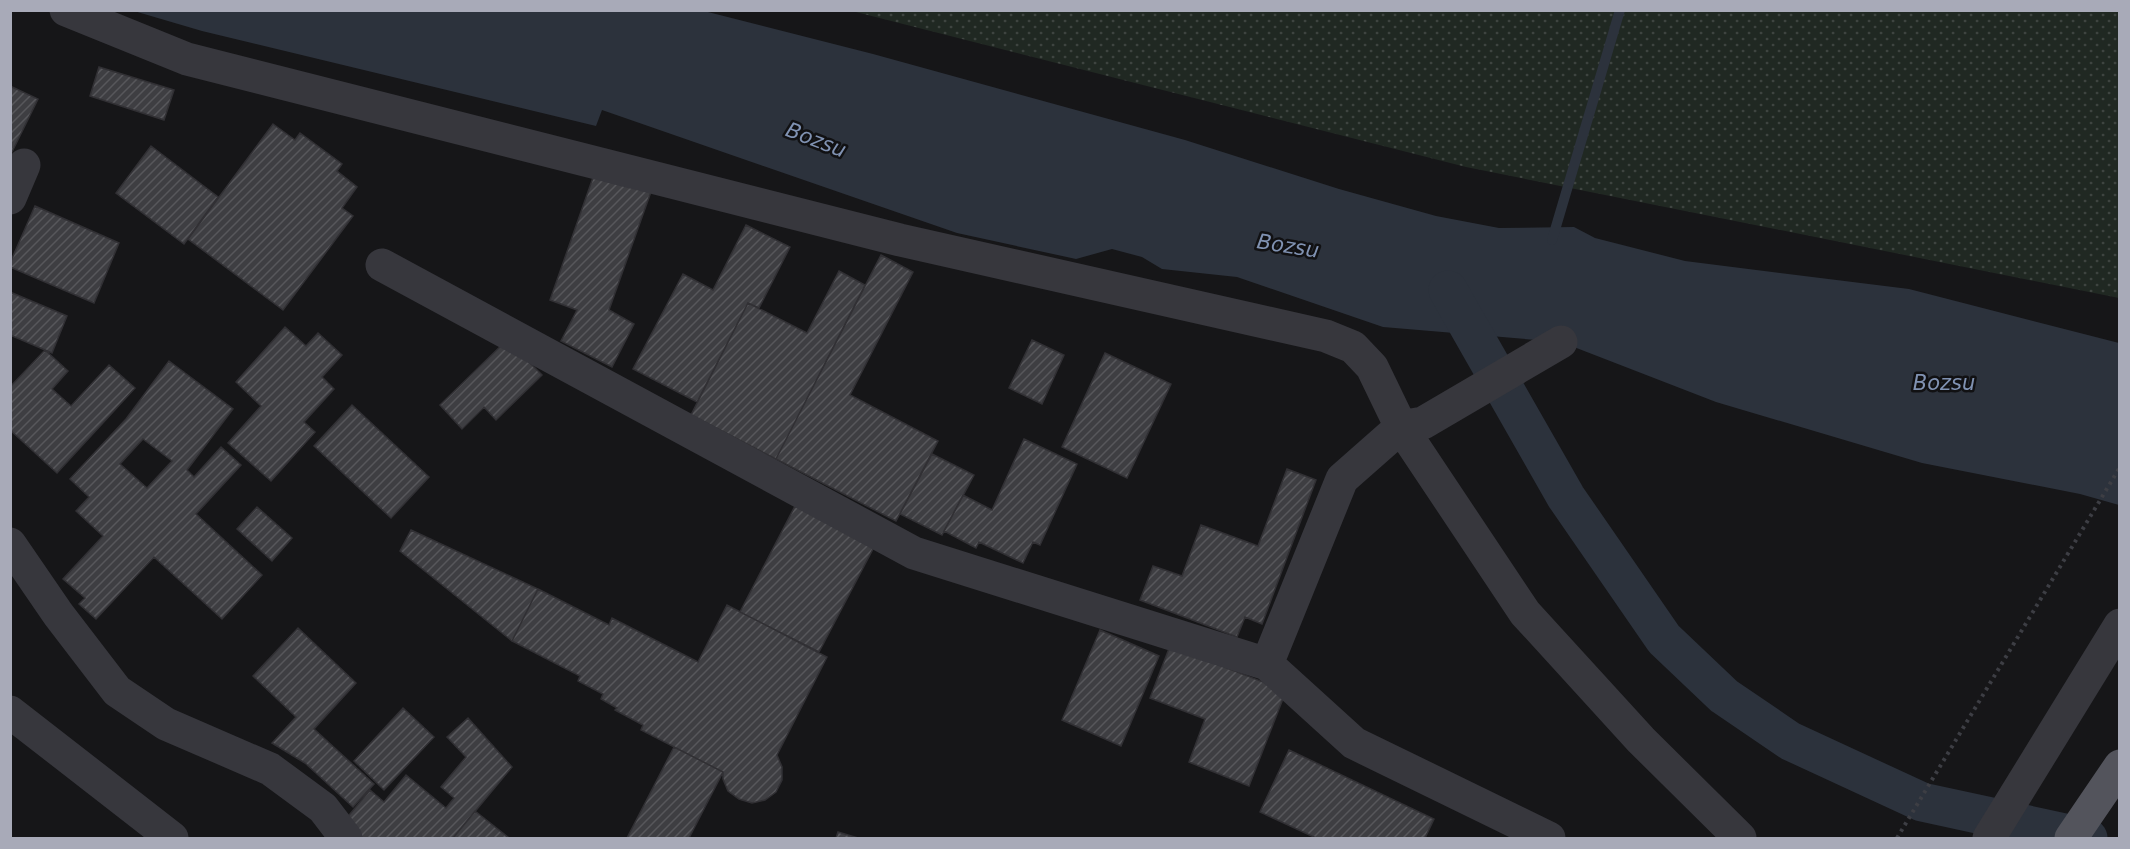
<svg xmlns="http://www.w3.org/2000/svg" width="2130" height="849" font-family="'DejaVu Sans',sans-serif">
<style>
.park{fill:url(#park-dots)}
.water{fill:#2c323c}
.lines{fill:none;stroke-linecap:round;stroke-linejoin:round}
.stream{stroke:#2c323c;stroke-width:10}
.canal{stroke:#2c323c;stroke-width:39}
.building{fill:url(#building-hatch);stroke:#313034;stroke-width:1.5;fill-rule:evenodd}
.path{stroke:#3d3e44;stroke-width:4;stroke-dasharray:3 4.5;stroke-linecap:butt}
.minor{stroke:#37373d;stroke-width:33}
.major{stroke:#53545c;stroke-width:33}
.labels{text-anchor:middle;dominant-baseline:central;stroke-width:5;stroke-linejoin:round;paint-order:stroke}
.water-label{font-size:21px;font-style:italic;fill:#8092b2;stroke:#111113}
</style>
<defs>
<pattern id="park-dots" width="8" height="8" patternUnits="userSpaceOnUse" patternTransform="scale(1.5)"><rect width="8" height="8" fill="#202822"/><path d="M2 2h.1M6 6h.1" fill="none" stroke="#3e4440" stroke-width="1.8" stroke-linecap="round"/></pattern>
<pattern id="building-hatch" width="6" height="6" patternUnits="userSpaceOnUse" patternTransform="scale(1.5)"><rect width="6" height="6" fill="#3e3e42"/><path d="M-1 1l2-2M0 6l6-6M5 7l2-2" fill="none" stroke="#57575b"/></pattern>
</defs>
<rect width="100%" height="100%" fill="#161618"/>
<path class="park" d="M 852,11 L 2119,11 L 2119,298 L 1466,167 Z"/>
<path class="water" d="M 134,11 L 704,11 L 873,54 L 1185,140 L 1339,189 L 1436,216 L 1499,228 L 1574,227 L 1595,238 L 1685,261 L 1909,289 L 2119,343 L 2119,505 L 2080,494 L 1922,463 L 1716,402 L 1561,342 L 1383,327 L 1237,277 L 1162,269 L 1142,257 L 1112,249 L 1076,259 L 957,233 L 602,110 L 596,126 L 202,31 Z"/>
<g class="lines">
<path class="stream" d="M 1552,240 L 1620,10"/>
<path class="canal" d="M 1448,290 L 1566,497 L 1664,639 L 1724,696 L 1790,741 L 1922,802 L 2088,838"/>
</g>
<path class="building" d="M 99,67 L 174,90 L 164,120 L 90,96 Z
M 10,86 L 38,99 L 10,156 Z
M 273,124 L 295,140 L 300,133 L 342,164 L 337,171 L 357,187 L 342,208 L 353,216 L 283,310 L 188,239 Z
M 151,146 L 218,197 L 184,244 L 116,193 Z
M 596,169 L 652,189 L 609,310 L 634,324 L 612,367 L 561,341 L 577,310 L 550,300 Z
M 35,206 L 119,243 L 94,303 L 10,267 L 10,263 Z
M 746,225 L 790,247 L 759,308 L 748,303 L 697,402 L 633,369 L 683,274 L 713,290 Z
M 881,255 L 913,272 L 850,395 L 938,441 L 896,521 L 776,459 Z
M 839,271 L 865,285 L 776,459 L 691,415 L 748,303 L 807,333 Z
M 10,292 L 67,316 L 52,353 L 10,335 Z
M 285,327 L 306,346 L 318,333 L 342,355 L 322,377 L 334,389 L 304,422 L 315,432 L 271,481 L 228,443 L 261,406 L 236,382 Z
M 507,340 L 542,375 L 496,420 L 484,407 L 462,429 L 440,405 Z
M 1032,340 L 1064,355 L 1042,404 L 1009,388 Z
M 45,350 L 68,371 L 52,389 L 71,406 L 109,365 L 135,388 L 57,473 L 10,430 L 10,387 Z
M 1105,353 L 1171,384 L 1127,478 L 1062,447 Z
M 169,361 L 233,409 L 187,470 L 194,477 L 221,447 L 241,465 L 196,514 L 262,575 L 222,619 L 154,557 L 96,619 L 79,604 L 85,598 L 63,579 L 103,536 L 76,511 L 89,497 L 70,479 L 126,419 ZM 143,439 L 172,461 L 147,488 L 120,464 Z
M 352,405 L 429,477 L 391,518 L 314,446 Z
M 1024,439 L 1077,464 L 1040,545 L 1033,542 L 1023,563 L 979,542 L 976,548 L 944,531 L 963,495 L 992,510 Z
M 932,454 L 974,475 L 942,535 L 900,514 Z
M 1287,469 L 1316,480 L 1262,624 L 1245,617 L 1237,637 L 1140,600 L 1153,566 L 1182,576 L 1201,525 L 1258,546 Z
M 795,506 L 874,547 L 819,652 L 740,612 Z
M 257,507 L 292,538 L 272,561 L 237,529 Z
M 411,530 L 538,589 L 512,641 L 400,551 Z
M 538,589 L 609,625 L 612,618 L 698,662 L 727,605 L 827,657 L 777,755 L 782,767 L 782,780 L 776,792 L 765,800 L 752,803 L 739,799 L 728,791 L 723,779 L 723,772 L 641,730 L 643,725 L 615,710 L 617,708 L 601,699 L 603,694 L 578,681 L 580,676 L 512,641 Z
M 298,628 L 356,683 L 314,729 L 374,784 L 353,807 L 305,763 L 272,743 L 296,717 L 253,676 Z
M 1100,630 L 1159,656 L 1121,746 L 1062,720 Z
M 1170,646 L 1286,691 L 1249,786 L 1189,762 L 1205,719 L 1150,698 Z
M 403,708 L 434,737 L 384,790 L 354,761 Z
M 468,718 L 512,767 L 453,838 L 359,838 L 345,820 L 370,790 L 384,802 L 406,775 L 446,808 L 454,798 L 441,787 L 466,757 L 447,737 Z
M 674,747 L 723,772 L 689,838 L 627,838 Z
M 1289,750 L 1434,819 L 1425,838 L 1316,838 L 1260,812 Z
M 475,811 L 509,838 L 453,838 Z
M 838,832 L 858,838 L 836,838 Z"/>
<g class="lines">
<path class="path" d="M 1897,838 L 2120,467"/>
<path class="minor" d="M 66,10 L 187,59 L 900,240 L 1326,336 L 1353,347 L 1372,367 L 1401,427 L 1525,613 L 1641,740 L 1740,838
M 10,198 L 24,165
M 382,265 L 914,553 L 1267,664 L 1354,743 L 1549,838
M 10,544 L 58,614 L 117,691 L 166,724 L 270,769 L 323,808 L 346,838
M 1267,664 L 1342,479 L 1401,427 L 1423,423 L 1561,342
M 10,712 L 172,838
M 1989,838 L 2120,625"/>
<path class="major" d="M 2071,838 L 2120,766"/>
</g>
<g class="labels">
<g class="water-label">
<text transform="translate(816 140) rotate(21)">Bozsu</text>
<text transform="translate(1288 246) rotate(9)">Bozsu</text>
<text x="1944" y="383">Bozsu</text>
</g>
</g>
<rect width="2130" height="849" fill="none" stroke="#a8aab8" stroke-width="24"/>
</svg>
